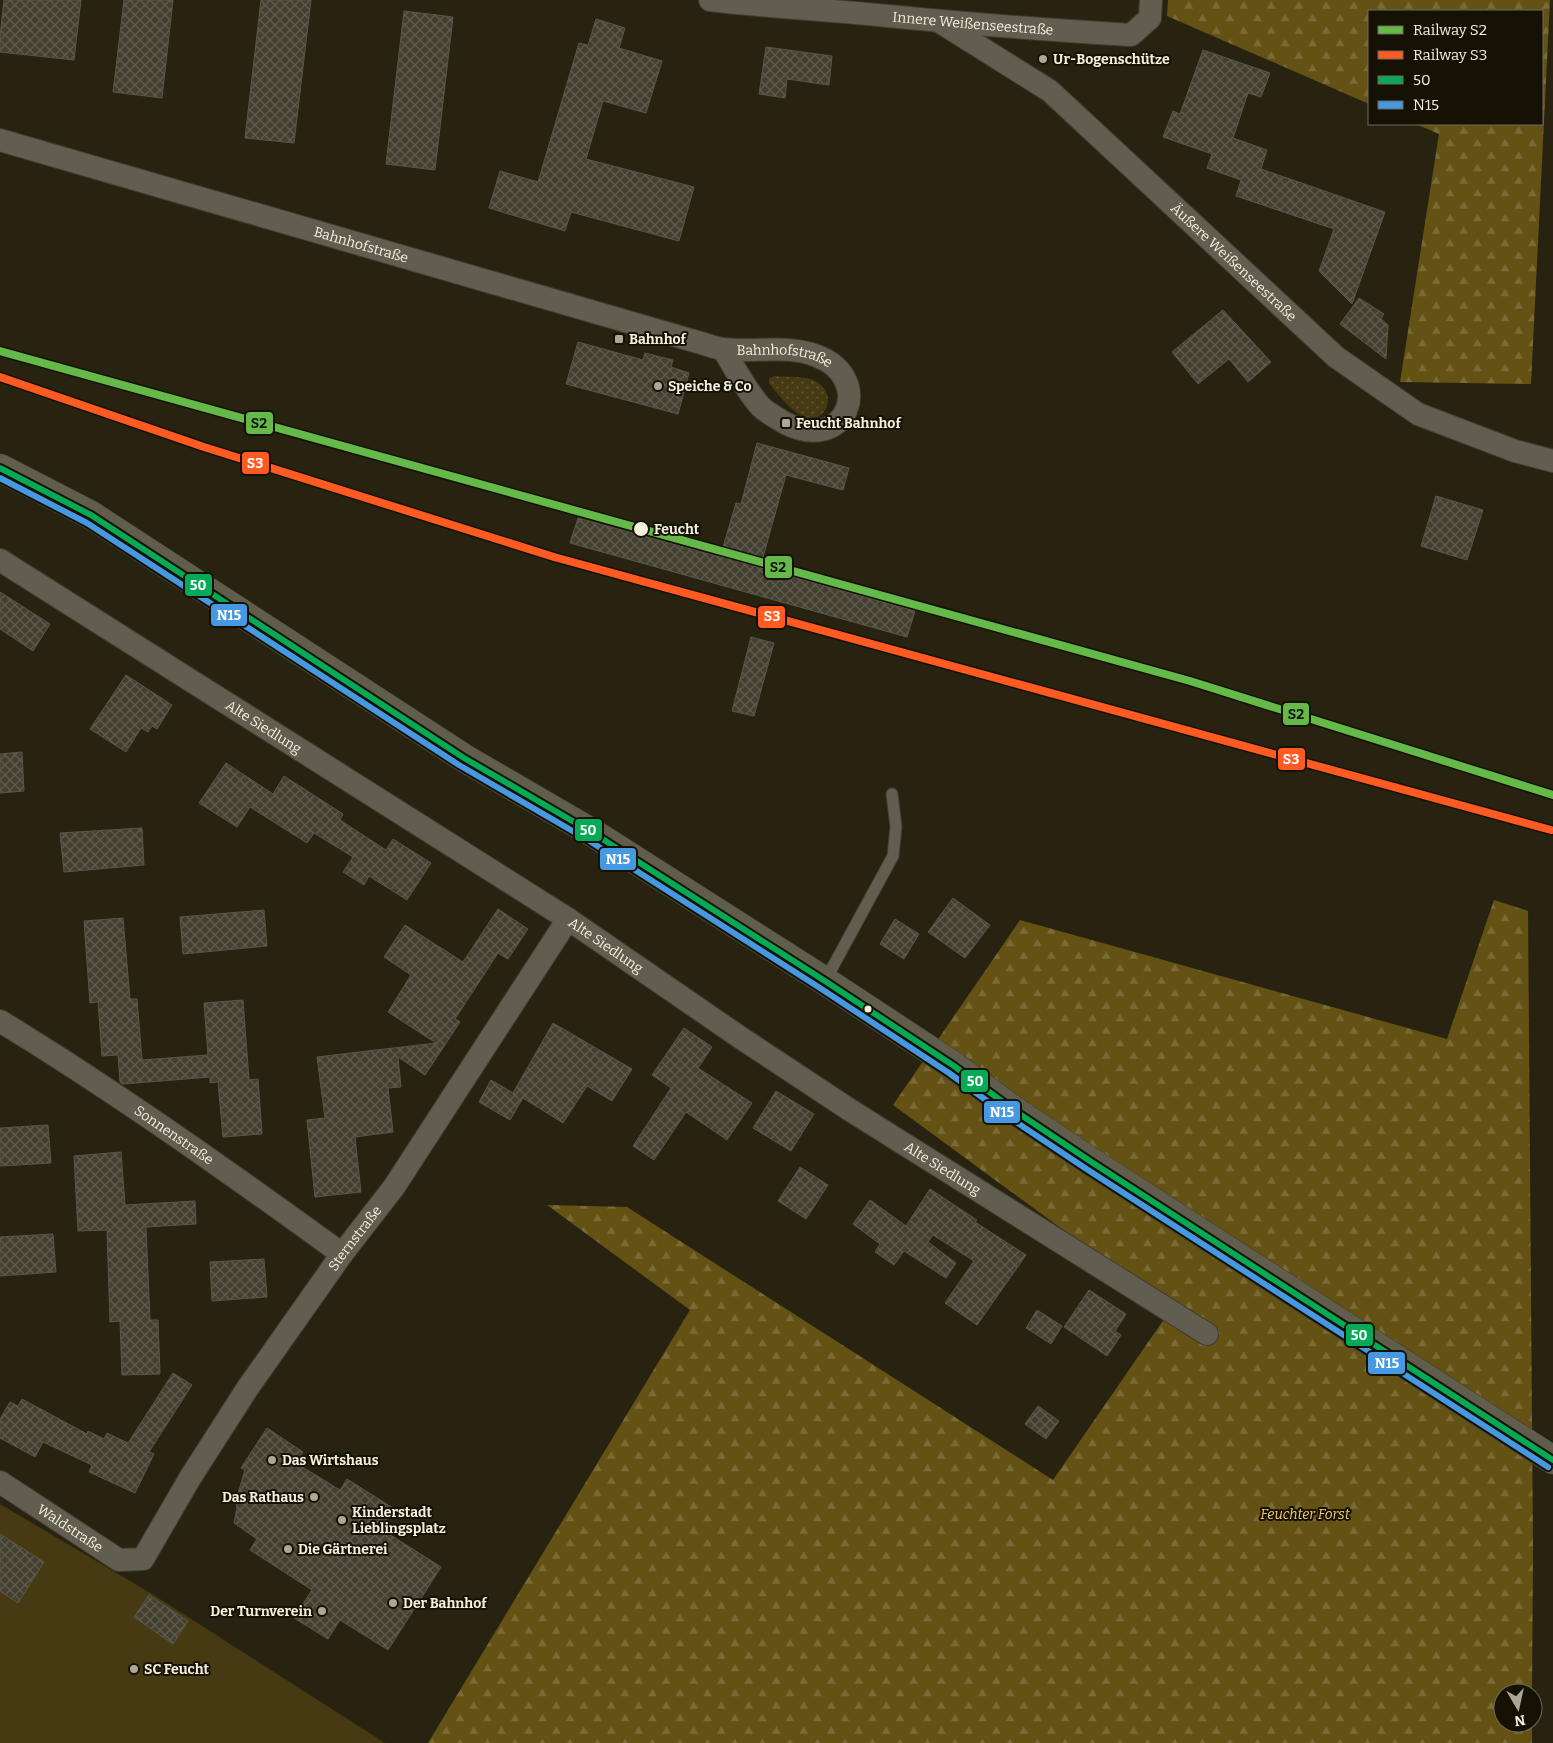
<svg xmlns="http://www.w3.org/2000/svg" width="1553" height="1743" font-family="Bitter,serif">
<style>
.grass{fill:url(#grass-dots)}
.forest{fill:url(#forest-firs)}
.green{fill:#463a13}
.building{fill:url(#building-cross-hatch);stroke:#5a5647}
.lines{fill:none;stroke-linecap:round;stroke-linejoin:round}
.lane-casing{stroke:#423e32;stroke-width:13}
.street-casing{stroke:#423e32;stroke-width:24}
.secondary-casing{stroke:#423e32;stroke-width:29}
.lane{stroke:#615d51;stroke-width:11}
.street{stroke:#615d51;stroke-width:22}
.secondary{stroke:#615d4d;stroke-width:28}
.bus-1-casing{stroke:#151105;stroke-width:10}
.bus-2-casing{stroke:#151105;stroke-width:10}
.bus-1{stroke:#06aa56;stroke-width:6}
.bus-2{stroke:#4699e1;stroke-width:6}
.rail-1-casing{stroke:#151105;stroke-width:11}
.rail-2-casing{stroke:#151105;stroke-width:11}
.rail-1{stroke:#65b949;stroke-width:8}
.rail-2{stroke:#ff5a22;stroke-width:8}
.poi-dot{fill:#ada896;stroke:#151105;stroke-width:2}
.stop-dot{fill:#f5efde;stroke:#151105;stroke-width:2}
.labels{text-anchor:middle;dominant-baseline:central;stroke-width:4;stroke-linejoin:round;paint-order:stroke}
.street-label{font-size:14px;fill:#f5efde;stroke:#151105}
.poi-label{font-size:14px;font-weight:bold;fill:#f5efde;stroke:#151105;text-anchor:start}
.stop-label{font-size:14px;font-weight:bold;fill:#f5efde;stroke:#151105;text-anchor:start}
.park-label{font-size:14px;font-style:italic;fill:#f4d15e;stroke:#151105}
.line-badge{stroke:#151105;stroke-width:2}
.badge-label{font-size:14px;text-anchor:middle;font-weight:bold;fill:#fff}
.pale-badge-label{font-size:14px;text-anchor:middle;font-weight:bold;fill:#111}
</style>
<defs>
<pattern id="grass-dots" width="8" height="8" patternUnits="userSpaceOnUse" patternTransform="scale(1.25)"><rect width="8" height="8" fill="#463a13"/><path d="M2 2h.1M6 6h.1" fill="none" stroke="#615735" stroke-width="1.8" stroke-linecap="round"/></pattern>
<pattern id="forest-firs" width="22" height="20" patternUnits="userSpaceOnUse" patternTransform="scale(1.25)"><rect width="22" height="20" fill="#635214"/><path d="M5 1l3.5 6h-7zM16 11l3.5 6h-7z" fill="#7a6b36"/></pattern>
<pattern id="building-cross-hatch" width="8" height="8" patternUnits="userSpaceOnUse" patternTransform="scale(1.25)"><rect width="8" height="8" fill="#433f31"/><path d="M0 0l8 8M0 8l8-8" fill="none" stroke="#5f5b4e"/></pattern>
</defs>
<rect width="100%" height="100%" fill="#282311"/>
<path class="grass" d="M 774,376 C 786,377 802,376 813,380 C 841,392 826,430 799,414 C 787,407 778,394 769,383 L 769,378 Z"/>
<path class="forest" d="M 1168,0 L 1550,0 L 1531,384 L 1400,382 L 1439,134 L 1416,124 L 1542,124 L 1542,11 L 1369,11 L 1369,104 L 1167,16 Z
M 1494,900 L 1528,911 L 1533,1548 L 1532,1693 L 1503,1693 L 1503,1723 L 1532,1723 L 1532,1743 L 428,1743 L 690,1310 L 547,1205 L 627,1207 L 1053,1480 L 1171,1309 L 893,1105 L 1020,920 L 1447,1039 Z"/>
<path class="green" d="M 0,1504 L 152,1594 L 385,1743 L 0,1743 Z"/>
<path class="building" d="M 4,0 L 81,0 L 74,60 L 0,52 L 0,36 Z
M 124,0 L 173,0 L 162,98 L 113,92 Z
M 261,0 L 311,0 L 294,143 L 245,138 Z
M 404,11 L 453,17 L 435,170 L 386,164 Z
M 596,19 L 625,28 L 619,48 L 662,61 L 646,113 L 603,101 L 586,159 L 694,187 L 679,241 L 571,212 L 565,231 L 489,208 L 500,171 L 538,182 L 579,43 L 588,45 Z
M 766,47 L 832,56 L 829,85 L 787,79 L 785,98 L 759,94 Z
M 1203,50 L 1270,73 L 1261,97 L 1248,93 L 1233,138 L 1267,150 L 1261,169 L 1385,212 L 1352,304 L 1319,271 L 1334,229 L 1236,196 L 1241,180 L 1207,168 L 1212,154 L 1163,137 L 1173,111 L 1180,114 Z
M 1359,298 L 1384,314 L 1381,319 L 1388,325 L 1386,359 L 1340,324 Z
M 1223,310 L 1271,362 L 1248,382 L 1229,359 L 1198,384 L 1172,352 Z
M 578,342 L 643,360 L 645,353 L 673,360 L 671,367 L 689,373 L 678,414 L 566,384 Z
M 757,443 L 849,468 L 843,490 L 786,475 L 760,568 L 915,611 L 907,637 L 570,543 L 578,518 L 720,557 L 736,503 L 741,504 Z
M 1436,496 L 1483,510 L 1467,560 L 1421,546 Z
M 0,592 L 50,624 L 33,651 L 0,629 Z
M 751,637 L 774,643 L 754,716 L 732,711 Z
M 126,675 L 172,705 L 157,729 L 152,726 L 148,732 L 141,728 L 126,752 L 90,729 Z
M 22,752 L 24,791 L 0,793 L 0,754 Z
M 226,763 L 273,794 L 284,776 L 343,814 L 340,820 L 386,850 L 393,839 L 431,863 L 407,900 L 369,876 L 364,885 L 343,872 L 353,857 L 314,833 L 307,843 L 250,807 L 237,827 L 199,803 Z
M 142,828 L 144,865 L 64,872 L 60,833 Z
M 953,898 L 990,925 L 965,958 L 928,932 Z
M 498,909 L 528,929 L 508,959 L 498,953 L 455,1019 L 460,1022 L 425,1075 L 398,1057 L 401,1087 L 388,1088 L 393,1132 L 355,1137 L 361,1192 L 315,1197 L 307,1120 L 325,1118 L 317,1057 L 436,1043 L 388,1012 L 411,975 L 384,957 L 405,925 L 463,962 Z
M 264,910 L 267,946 L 183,954 L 180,917 Z
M 123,918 L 130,999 L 137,999 L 142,1060 L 208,1055 L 204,1003 L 243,1000 L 249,1080 L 258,1079 L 262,1134 L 223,1137 L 218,1082 L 210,1083 L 210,1077 L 123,1084 L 120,1082 L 118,1055 L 102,1056 L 98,1002 L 90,1003 L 84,921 Z
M 895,919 L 919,934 L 904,959 L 880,944 Z
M 553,1023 L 632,1069 L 612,1101 L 587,1086 L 563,1123 L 523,1098 L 510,1120 L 479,1102 L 491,1080 L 513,1093 Z
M 684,1028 L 712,1047 L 698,1068 L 752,1103 L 727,1140 L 686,1112 L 654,1160 L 633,1146 L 671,1088 L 652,1075 Z
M 776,1091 L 814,1114 L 791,1151 L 753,1128 Z
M 48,1125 L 51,1163 L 0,1166 L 0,1128 Z
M 121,1152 L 125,1205 L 195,1201 L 196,1224 L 146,1227 L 150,1320 L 158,1320 L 160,1374 L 122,1375 L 120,1321 L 110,1322 L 107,1230 L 78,1231 L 74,1156 Z
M 800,1167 L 828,1185 L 806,1219 L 778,1201 Z
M 930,1189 L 977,1220 L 975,1222 L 1026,1255 L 977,1325 L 945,1303 L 974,1261 L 933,1235 L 928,1242 L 956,1263 L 946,1278 L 904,1251 L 894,1265 L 875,1252 L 880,1244 L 853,1224 L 870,1200 L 906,1226 Z
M 53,1234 L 56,1272 L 0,1276 L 0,1237 Z
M 264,1259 L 267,1297 L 212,1301 L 210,1262 Z
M 1089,1290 L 1126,1314 L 1115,1331 L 1121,1335 L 1107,1356 L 1064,1327 Z
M 1037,1310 L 1062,1326 L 1051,1344 L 1026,1328 Z
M 173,1373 L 192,1385 L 149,1452 L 154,1454 L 135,1493 L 89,1472 L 92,1465 L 43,1442 L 35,1457 L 0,1438 L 0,1419 L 10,1402 L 18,1406 L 22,1399 L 87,1434 L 88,1431 L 104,1439 L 107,1433 L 128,1443 Z
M 1038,1406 L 1059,1421 L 1046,1439 L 1025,1424 Z
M 267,1428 L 303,1452 L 296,1463 L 340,1490 L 347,1479 L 393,1508 L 381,1529 L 441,1567 L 388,1650 L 340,1620 L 328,1639 L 294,1618 L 312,1590 L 250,1550 L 257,1539 L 234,1523 L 237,1508 L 236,1500 L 245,1470 L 241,1468 Z
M 0,1534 L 44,1562 L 18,1603 L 0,1591 Z
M 149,1595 L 188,1621 L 173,1644 L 134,1617 Z"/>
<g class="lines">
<g class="lane-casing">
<path id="lane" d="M 825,981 L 893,856 L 896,827 L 892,794"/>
</g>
<g class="street-casing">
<g id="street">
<path id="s1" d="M 710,0 C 769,7 829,10 888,16 C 969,24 1050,30 1131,35 L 1150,18 L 1151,0"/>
<path id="s2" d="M 940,22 L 1050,91 L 1336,357 L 1418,414 L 1515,451 L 1553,461"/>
<path id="s3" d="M 0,140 L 701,343 C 708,345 716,348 723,349 C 754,353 787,344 817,356 C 875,378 848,455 785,423 C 777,418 767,413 760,406 C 746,390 734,367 723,349"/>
<path id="s4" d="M 0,560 L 568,919 L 741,1038 L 850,1110 L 1207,1334"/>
<path id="s5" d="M 0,1021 C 118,1093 230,1173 342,1254"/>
<path id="s6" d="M 0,1482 L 119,1560 L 143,1559 L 190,1478 L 247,1389 L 342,1254 L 394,1187 L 568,919"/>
</g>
</g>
<g class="secondary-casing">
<path id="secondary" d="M 0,468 L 91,515 L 464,758 L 593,833 L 825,981 L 954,1066 L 1018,1113 L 1093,1163 L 1553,1460"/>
</g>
<use href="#lane" class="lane"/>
<use href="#street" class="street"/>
<use href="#secondary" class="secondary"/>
<g class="bus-1-casing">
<path id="bus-1" d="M 0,468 L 91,515 L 464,758 L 593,833 L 825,981 L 954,1066 L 1018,1113 L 1093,1163 L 1553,1460"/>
</g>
<g class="bus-2-casing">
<path id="bus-2" d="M 0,478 L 87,523 L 459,765 L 588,840 L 820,988 L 949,1073 L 1013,1120 L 1088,1170 L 1548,1467"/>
</g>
<use href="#bus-1" class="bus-1"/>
<use href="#bus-2" class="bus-2"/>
<g class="rail-1-casing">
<path id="rail-1" d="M 0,351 L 1190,681 L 1553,795"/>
</g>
<g class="rail-2-casing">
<path id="rail-2" d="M 0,377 L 204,447 L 554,557 L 1551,830"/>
</g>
<use href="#rail-1" class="rail-1"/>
<use href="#rail-2" class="rail-2"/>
</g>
<g class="poi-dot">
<circle cx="1043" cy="59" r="5"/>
<rect x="614" y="334" width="10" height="10" rx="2.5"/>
<circle cx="658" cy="386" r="5"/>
<rect x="781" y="418" width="10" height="10" rx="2.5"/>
<circle cx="272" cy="1460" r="5"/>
<circle cx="314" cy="1497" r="5"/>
<circle cx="342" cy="1520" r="5"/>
<circle cx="288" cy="1549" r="5"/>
<circle cx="393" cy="1603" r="5"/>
<circle cx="322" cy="1611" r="5"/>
<circle cx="134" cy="1669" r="5"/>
</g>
<g class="stop-dot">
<circle cx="641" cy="529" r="8"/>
<circle cx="868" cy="1009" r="4.5"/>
</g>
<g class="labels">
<g class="street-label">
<text stroke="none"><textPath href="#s1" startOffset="264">Innere Weißenseestraße</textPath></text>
<text stroke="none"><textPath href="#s3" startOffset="376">Bahnhofstraße</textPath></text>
<text stroke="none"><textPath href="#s2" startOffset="381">Äußere Weißenseestraße</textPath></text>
<text stroke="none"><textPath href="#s3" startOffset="815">Bahnhofstraße</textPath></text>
<text stroke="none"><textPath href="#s4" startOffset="312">Alte Siedlung</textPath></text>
<text stroke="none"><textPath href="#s4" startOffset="718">Alte Siedlung</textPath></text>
<text stroke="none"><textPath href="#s5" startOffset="208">Sonnenstraße</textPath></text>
<text stroke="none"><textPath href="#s4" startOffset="1122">Alte Siedlung</textPath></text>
<text stroke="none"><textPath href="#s6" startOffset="551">Sternstraße</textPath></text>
<text stroke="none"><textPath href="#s6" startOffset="84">Waldstraße</textPath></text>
</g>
<g class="poi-label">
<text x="1053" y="59">Ur-Bogenschütze</text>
<text x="629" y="339">Bahnhof</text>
<text x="668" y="386">Speiche &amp; Co</text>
<text x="796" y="423">Feucht Bahnhof</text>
<text x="282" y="1460">Das Wirtshaus</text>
<text x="304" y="1497" text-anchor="end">Das Rathaus</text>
<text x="352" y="1512">Kinderstadt<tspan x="352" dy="16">Lieblingsplatz</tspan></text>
<text x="298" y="1549">Die Gärtnerei</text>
<text x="403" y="1603">Der Bahnhof</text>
<text x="312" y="1611" text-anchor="end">Der Turnverein</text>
<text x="144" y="1669">SC Feucht</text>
</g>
<g class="stop-label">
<text x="654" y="529">Feucht</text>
</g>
<g class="park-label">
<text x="1305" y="1514">Feuchter Forst</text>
</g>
</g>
<g class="line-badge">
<rect x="245" y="411" width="29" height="24" rx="5" fill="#65b949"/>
<rect x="241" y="451" width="29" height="24" rx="5" fill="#ff5a22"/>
<rect x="764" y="555" width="29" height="24" rx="5" fill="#65b949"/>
<rect x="184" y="573" width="29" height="24" rx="5" fill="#06aa56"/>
<rect x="210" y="603" width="38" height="24" rx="5" fill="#4699e1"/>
<rect x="757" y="605" width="29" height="24" rx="5" fill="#ff5a22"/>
<rect x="1282" y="702" width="28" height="24" rx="5" fill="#65b949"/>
<rect x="1277" y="747" width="29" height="24" rx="5" fill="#ff5a22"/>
<rect x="574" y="818" width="29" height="24" rx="5" fill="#06aa56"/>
<rect x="599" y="847" width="38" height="24" rx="5" fill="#4699e1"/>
<rect x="960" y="1069" width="29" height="24" rx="5" fill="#06aa56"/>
<rect x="983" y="1100" width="38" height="24" rx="5" fill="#4699e1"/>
<rect x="1345" y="1323" width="29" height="24" rx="5" fill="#06aa56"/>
<rect x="1367" y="1351" width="39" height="24" rx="5" fill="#4699e1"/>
</g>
<g class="badge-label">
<text x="255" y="468">S3</text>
<text x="198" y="590">50</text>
<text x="229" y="620">N15</text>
<text x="772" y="621">S3</text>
<text x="1291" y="764">S3</text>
<text x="588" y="835">50</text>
<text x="618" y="864">N15</text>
<text x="975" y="1086">50</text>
<text x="1002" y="1117">N15</text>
<text x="1359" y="1340">50</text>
<text x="1387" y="1368">N15</text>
</g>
<g class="pale-badge-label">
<text x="259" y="428">S2</text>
<text x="778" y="572">S2</text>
<text x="1296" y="719">S2</text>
</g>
<rect x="1368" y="10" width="175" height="115" fill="#151105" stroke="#6f6a5c"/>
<rect x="1378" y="26" width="25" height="8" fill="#65b949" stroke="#6f6a5c"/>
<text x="1413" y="35" font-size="15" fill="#f5efde">Railway S2</text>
<rect x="1378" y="51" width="25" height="8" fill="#ff5a22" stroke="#6f6a5c"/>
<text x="1413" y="60" font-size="15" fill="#f5efde">Railway S3</text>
<rect x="1378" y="76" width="25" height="8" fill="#06aa56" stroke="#6f6a5c"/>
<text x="1413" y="85" font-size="15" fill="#f5efde">50</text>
<rect x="1378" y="101" width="25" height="8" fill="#4699e1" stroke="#6f6a5c"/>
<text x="1413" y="110" font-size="15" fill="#f5efde">N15</text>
<g transform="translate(1518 1708) rotate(171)"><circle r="24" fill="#151105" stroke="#6f6a5c"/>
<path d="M0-4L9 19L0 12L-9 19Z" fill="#ada896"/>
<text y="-8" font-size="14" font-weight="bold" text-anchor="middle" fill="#f5efde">N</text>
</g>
</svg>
